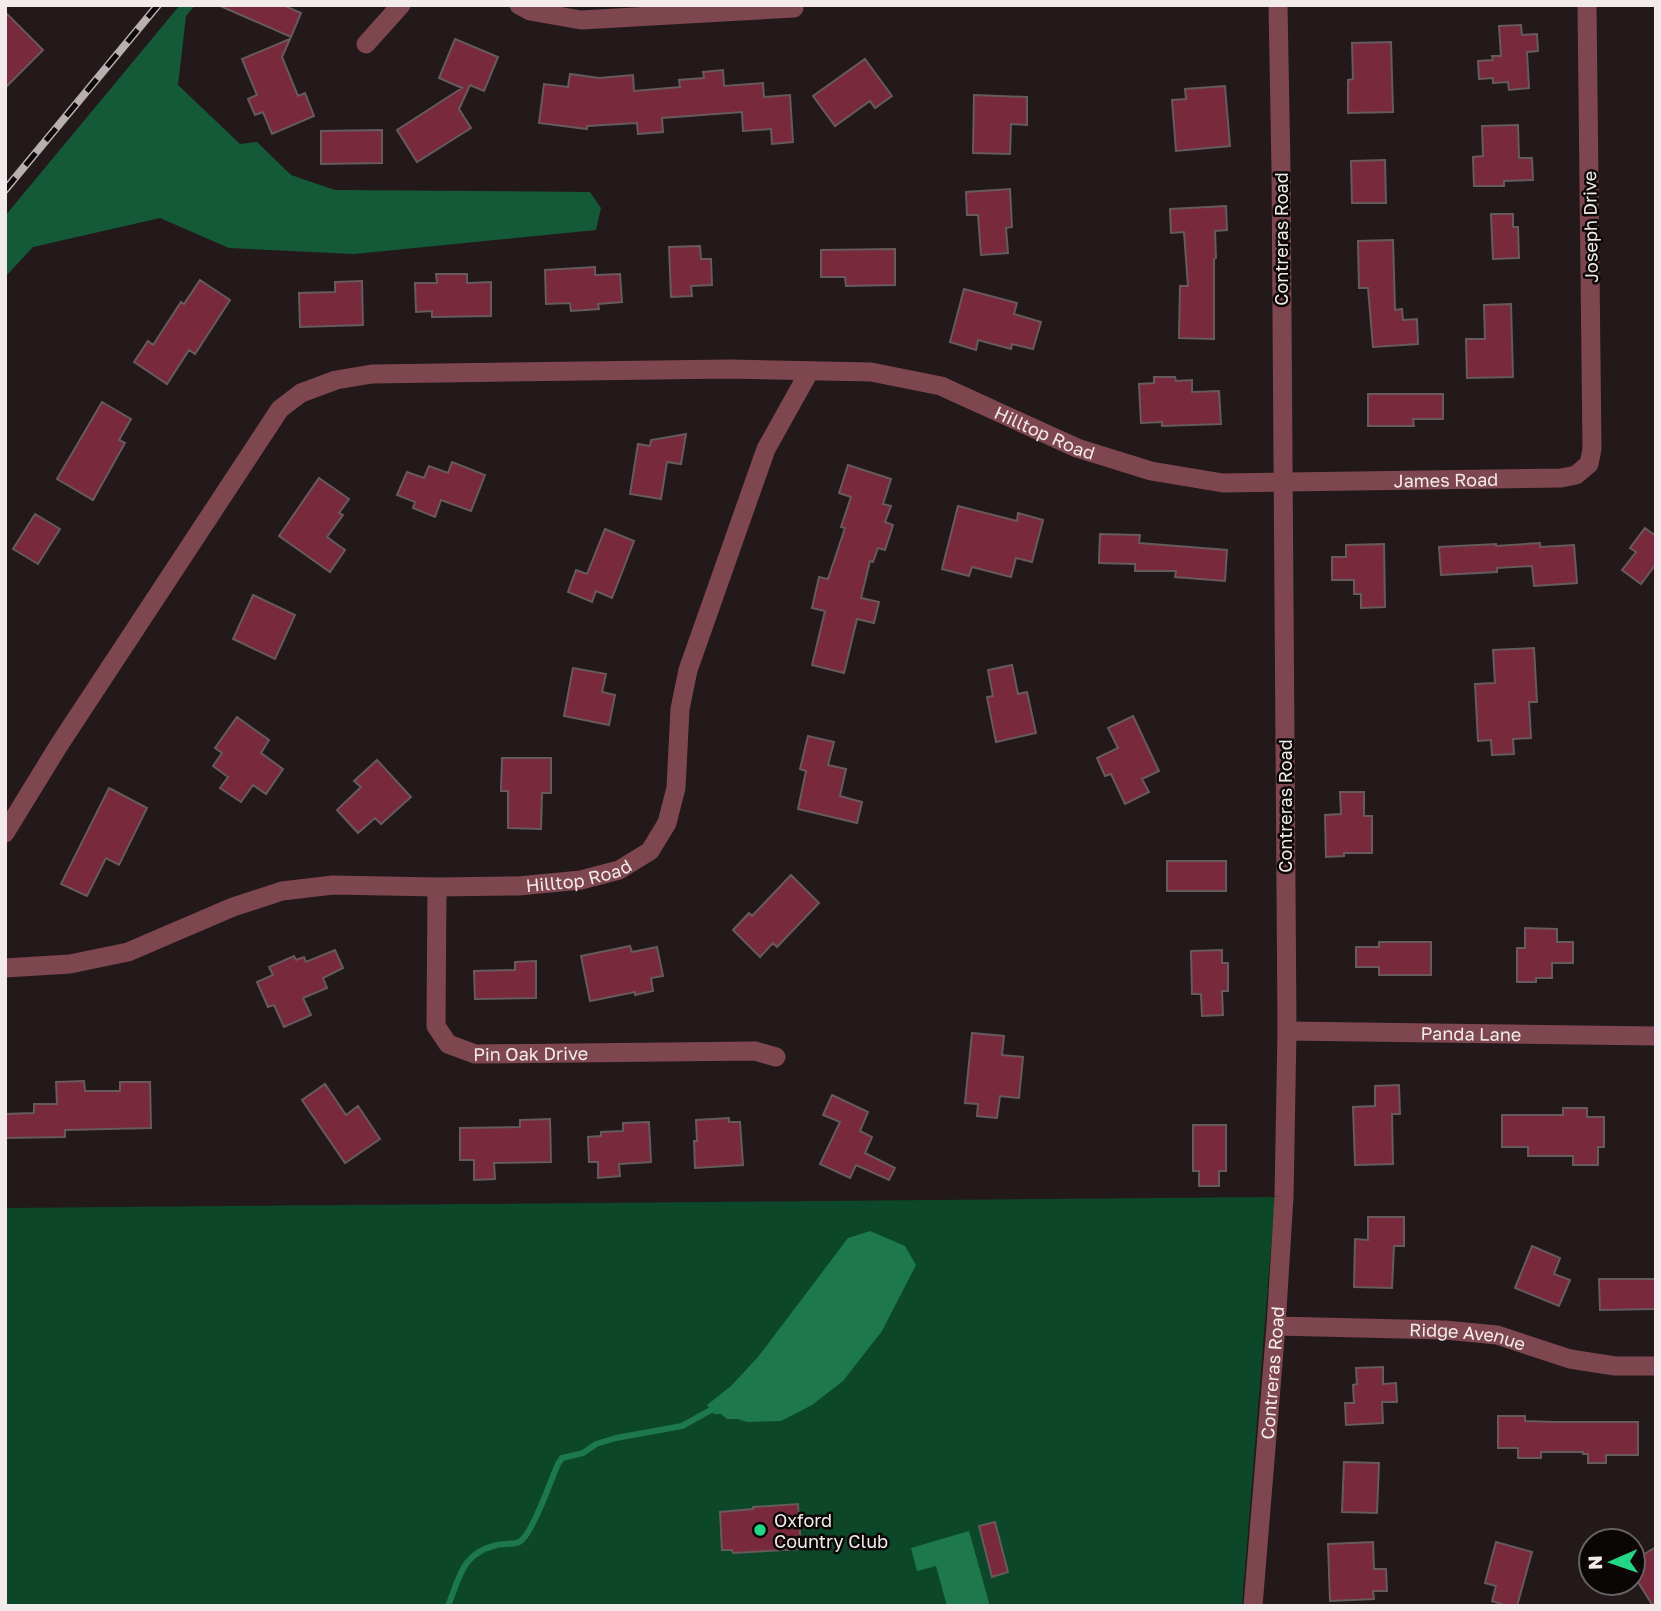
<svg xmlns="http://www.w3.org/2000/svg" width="1661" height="1611" font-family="'Golos Text',sans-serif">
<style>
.green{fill:#0c472a}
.forest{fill:#155a38}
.water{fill:#1d794c}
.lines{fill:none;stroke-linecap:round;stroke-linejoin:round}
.stream{stroke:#1d794c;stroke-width:6}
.building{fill:#78293b;stroke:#665a5c;stroke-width:2}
.minor{stroke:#7e4750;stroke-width:19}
.tertiary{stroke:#7e4750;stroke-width:19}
.rail-casing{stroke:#b8afb1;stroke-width:8}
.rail{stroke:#0a0606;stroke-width:5;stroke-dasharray:16;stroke-linecap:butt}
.poi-dot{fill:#21d887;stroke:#0a0606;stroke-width:2.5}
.labels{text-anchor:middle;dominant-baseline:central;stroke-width:5;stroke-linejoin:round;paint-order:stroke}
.street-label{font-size:18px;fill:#f2eaeb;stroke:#0a0606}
.poi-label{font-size:18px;fill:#f2eaeb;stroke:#0a0606;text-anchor:start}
</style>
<rect width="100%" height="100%" fill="#23191b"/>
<path class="green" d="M 1275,1197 L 1242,1606 L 5,1606 L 5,1208 Z"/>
<path class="forest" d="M 180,5 L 195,5 L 186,16 L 178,85 L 240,144 L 257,142 L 291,175 L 335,190 L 590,192 L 601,208 L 596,230 L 354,254 L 229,248 L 160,218 L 33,247 L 5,277 L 5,216 Z"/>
<path class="water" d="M 870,1231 L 905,1246 L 916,1265 L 882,1331 L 843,1381 L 812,1405 L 781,1421 L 747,1422 L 738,1419 L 727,1419 L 721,1414 L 714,1414 L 707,1405 L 731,1386 L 758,1357 L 848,1238 Z
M 969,1531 L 990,1606 L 947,1606 L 936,1566 L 917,1571 L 911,1548 Z"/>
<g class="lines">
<path class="stream" d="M 448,1606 C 460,1576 462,1553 497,1545 C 503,1543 513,1545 519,1542 C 532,1536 551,1479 558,1464 L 562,1458 L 583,1453 L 596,1444 L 616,1438 L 682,1426 L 711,1410"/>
</g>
<path class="building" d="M 218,5 L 283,5 L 301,13 L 291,37 Z
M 5,12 L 43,50 L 5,88 Z
M 1521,25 L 1522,35 L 1537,34 L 1538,51 L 1527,52 L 1529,88 L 1509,90 L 1508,82 L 1493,83 L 1493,78 L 1479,79 L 1478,61 L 1493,60 L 1492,56 L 1501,56 L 1499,26 Z
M 290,39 L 282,57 L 298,96 L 305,93 L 314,116 L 272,134 L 263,112 L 255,115 L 248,99 L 257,95 L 242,59 Z
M 455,39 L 498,57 L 484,91 L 470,85 L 459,109 L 471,128 L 417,162 L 397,130 L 462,88 L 439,78 Z
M 1391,42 L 1393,112 L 1348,113 L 1348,80 L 1353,79 L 1352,43 Z
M 865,59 L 892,96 L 875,108 L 870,101 L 835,126 L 813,96 Z
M 723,70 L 724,86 L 763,83 L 764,97 L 790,95 L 793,142 L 772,144 L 771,129 L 743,131 L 742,112 L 662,118 L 663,132 L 638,134 L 637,123 L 587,126 L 587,129 L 539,123 L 544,84 L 568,87 L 570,74 L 599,78 L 633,75 L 634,91 L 680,87 L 679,80 L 704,78 L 703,72 Z
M 1225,86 L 1230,146 L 1176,151 L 1172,100 L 1186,99 L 1185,89 Z
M 974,95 L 1027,97 L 1027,125 L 1011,124 L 1010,154 L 973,153 Z
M 1518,125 L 1519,158 L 1532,158 L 1533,180 L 1504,181 L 1504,186 L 1474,186 L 1473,157 L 1483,156 L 1482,126 Z
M 382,130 L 382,163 L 321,164 L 321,131 Z
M 1385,160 L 1386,203 L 1352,203 L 1351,161 Z
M 1010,189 L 1012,227 L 1006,228 L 1008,253 L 981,255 L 978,215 L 967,215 L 966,192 Z
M 1226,206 L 1227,230 L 1215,231 L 1216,258 L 1214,259 L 1214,339 L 1179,338 L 1180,286 L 1188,286 L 1184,232 L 1171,233 L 1170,209 Z
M 1491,214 L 1513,214 L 1513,227 L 1518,227 L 1519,258 L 1493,259 Z
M 1393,240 L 1395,310 L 1402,309 L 1403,320 L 1417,319 L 1418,344 L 1373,347 L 1368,288 L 1359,288 L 1358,241 Z
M 700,246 L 701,259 L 711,259 L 712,285 L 691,286 L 692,296 L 671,297 L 669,247 Z
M 895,249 L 895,285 L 846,286 L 845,277 L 821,277 L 821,250 Z
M 595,267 L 595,275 L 620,274 L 622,302 L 598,304 L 599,309 L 571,311 L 570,303 L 546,304 L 545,270 Z
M 436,274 L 467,274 L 467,283 L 491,282 L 491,316 L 432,317 L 432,311 L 416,312 L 415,283 L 437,283 Z
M 200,280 L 230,300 L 195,354 L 189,350 L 167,384 L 134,362 L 148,341 L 153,345 L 181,302 L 184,304 Z
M 362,281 L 363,325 L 300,327 L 299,293 L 335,292 L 335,282 Z
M 964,289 L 1017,303 L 1014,314 L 1041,322 L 1033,349 L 1012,344 L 1011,349 L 978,340 L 976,350 L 950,342 Z
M 1511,304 L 1513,377 L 1467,378 L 1466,339 L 1485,339 L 1484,305 Z
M 1154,377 L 1175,377 L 1176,381 L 1192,380 L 1192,392 L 1219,391 L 1221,424 L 1162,426 L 1162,422 L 1141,423 L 1139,384 L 1154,383 Z
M 1368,394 L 1443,394 L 1443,419 L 1413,419 L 1414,426 L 1368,426 Z
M 102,402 L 131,419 L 119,440 L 125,443 L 93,500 L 57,479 Z
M 686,434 L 681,464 L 667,462 L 661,499 L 630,494 L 638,444 L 650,446 L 651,440 Z
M 452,462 L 485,475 L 471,511 L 441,500 L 435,517 L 413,508 L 415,502 L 397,495 L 407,472 L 424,478 L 429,466 L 448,473 Z
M 848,465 L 891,479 L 883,504 L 891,506 L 885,522 L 893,525 L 885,550 L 878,548 L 873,562 L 870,561 L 861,598 L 879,602 L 874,623 L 857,619 L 844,673 L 812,665 L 825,611 L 812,608 L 819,577 L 828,579 L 845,528 L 841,527 L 851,497 L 839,493 Z
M 319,478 L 349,499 L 339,513 L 343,515 L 327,537 L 345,550 L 330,572 L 279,536 Z
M 958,506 L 1017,521 L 1018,513 L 1043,520 L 1032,562 L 1016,558 L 1011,577 L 972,567 L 969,576 L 942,569 Z
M 35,514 L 60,529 L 38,564 L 13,549 Z
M 1645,528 L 1656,536 L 1656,564 L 1641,584 L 1622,570 L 1636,552 L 1630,548 Z
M 605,529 L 634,541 L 612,598 L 596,591 L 592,602 L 568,592 L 576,570 L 587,574 Z
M 1100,534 L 1140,535 L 1139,543 L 1227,550 L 1225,581 L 1175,577 L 1176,571 L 1135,571 L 1135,564 L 1099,563 Z
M 1540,543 L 1540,547 L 1574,545 L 1577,583 L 1534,586 L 1532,566 L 1497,568 L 1497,572 L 1441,575 L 1439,547 L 1496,544 L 1496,546 Z
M 1384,544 L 1385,607 L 1361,608 L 1361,594 L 1354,594 L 1354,580 L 1332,580 L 1332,557 L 1346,557 L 1346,545 Z
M 253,595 L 295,615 L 275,659 L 233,639 Z
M 1534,648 L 1537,702 L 1529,702 L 1531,738 L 1513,739 L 1514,754 L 1492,755 L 1491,740 L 1478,741 L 1475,684 L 1495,683 L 1493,650 Z
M 1012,665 L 1018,694 L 1027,692 L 1036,733 L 996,742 L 987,697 L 993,696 L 988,670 Z
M 573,668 L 606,674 L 602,692 L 615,695 L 609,725 L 564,716 Z
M 1133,716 L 1159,771 L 1142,779 L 1149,792 L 1125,804 L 1111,774 L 1105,776 L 1097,758 L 1118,748 L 1108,728 Z
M 237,717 L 269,740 L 261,753 L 283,769 L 266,794 L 253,785 L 241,802 L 220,788 L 228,777 L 213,766 L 222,753 L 215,748 Z
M 808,736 L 834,742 L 828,765 L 846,769 L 840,796 L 862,802 L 857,823 L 798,809 L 806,771 L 800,769 Z
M 502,758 L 551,758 L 551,793 L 542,793 L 541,829 L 508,828 L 508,791 L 501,791 Z
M 377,760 L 411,797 L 381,824 L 375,818 L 358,833 L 337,810 L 361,787 L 354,781 Z
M 109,788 L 147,808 L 119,865 L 106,858 L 87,896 L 61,884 Z
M 1340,792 L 1364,792 L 1364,816 L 1372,816 L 1372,853 L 1344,853 L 1344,856 L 1326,857 L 1325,815 L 1341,814 Z
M 1167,861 L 1226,861 L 1226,891 L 1167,891 Z
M 791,875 L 819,903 L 777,947 L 773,943 L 760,957 L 733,930 L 749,913 L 752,916 Z
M 1525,928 L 1557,929 L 1557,942 L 1573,942 L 1573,963 L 1552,963 L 1552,978 L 1536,978 L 1536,982 L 1517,982 L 1517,948 L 1525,948 Z
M 1379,942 L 1431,942 L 1431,975 L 1379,975 L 1379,967 L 1356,967 L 1356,947 L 1379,947 Z
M 630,946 L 632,952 L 657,947 L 663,976 L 651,978 L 653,991 L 635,995 L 635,992 L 590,1001 L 581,956 Z
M 335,950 L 343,968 L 323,978 L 327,988 L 303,998 L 311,1015 L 284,1027 L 274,1005 L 268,1007 L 257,982 L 273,975 L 269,967 L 294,956 L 296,960 L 304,957 L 306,962 Z
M 1222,950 L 1222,963 L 1228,963 L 1228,991 L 1222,991 L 1223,1015 L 1202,1016 L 1201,994 L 1192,994 L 1191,951 Z
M 536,961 L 536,998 L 475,999 L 474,971 L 515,970 L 515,962 Z
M 972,1033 L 1004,1036 L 1002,1055 L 1023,1057 L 1019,1098 L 1000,1096 L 997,1118 L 977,1116 L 978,1104 L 965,1103 Z
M 84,1081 L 85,1091 L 120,1091 L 120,1082 L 150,1082 L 151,1128 L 65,1130 L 65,1137 L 5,1138 L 5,1114 L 34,1113 L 34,1104 L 57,1104 L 56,1082 Z
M 325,1084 L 346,1115 L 358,1106 L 380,1139 L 345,1163 L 302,1100 Z
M 1399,1085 L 1400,1114 L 1392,1114 L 1393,1164 L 1355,1165 L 1353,1107 L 1375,1106 L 1375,1086 Z
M 832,1095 L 868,1112 L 860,1131 L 872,1137 L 865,1153 L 895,1168 L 889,1180 L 856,1165 L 850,1178 L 820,1164 L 840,1122 L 823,1115 Z
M 1563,1108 L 1587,1108 L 1587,1117 L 1604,1117 L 1604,1147 L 1598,1147 L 1598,1165 L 1573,1165 L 1573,1156 L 1528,1156 L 1528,1147 L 1502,1147 L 1502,1115 L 1563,1115 Z
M 729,1118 L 729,1122 L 740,1122 L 743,1165 L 695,1168 L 694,1141 L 697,1141 L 696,1120 Z
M 550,1119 L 551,1162 L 494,1163 L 495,1179 L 474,1180 L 474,1160 L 460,1160 L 460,1128 L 520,1127 L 520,1120 Z
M 649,1122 L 651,1162 L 619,1164 L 620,1176 L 598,1178 L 598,1162 L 589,1162 L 588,1137 L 601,1136 L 601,1132 L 623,1131 L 623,1123 Z
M 1193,1125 L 1226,1125 L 1226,1171 L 1219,1171 L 1219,1186 L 1199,1186 L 1199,1171 L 1193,1171 Z
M 1368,1217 L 1404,1217 L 1404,1246 L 1394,1246 L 1392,1288 L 1354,1287 L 1355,1239 L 1368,1240 Z
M 1532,1246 L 1560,1258 L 1554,1274 L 1570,1280 L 1559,1306 L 1515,1288 Z
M 1599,1279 L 1656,1279 L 1656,1309 L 1600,1310 Z
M 1383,1367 L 1383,1384 L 1396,1383 L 1397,1402 L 1382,1402 L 1383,1423 L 1346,1425 L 1345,1403 L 1354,1403 L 1353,1385 L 1357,1384 L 1356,1368 Z
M 1498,1416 L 1525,1416 L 1525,1421 L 1555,1422 L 1638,1422 L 1638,1455 L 1606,1455 L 1606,1463 L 1588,1463 L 1588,1454 L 1583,1454 L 1583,1452 L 1541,1452 L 1541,1458 L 1518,1458 L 1518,1448 L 1498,1448 Z
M 1344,1462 L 1379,1463 L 1377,1513 L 1342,1512 Z
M 798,1504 L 801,1549 L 733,1553 L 732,1550 L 722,1550 L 720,1512 L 753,1509 L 753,1507 Z
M 995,1522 L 1008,1572 L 992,1577 L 979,1526 Z
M 1373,1542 L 1374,1569 L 1386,1569 L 1387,1591 L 1373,1591 L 1374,1599 L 1330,1601 L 1328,1544 Z
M 1496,1542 L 1532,1552 L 1517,1606 L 1507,1606 L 1492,1601 L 1496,1586 L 1485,1583 Z
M 1656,1547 L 1656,1606 L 1653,1606 L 1633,1574 L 1633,1561 Z"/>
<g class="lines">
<g class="minor">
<path d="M 519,5 L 530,11 L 581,20 L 794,8"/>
<path d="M 366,44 L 401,5"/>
<path id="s1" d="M 5,833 L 59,745 L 280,409 L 301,393 L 336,380 L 372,374 L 730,369 L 871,372 L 941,386 L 1077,448 L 1151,471 L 1223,483 L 1561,478 L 1576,475 L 1589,464 L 1592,449 L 1587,5"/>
<path id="s2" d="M 437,887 L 436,1026 L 448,1044 L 475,1054 L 755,1051 L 776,1057"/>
<path id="s3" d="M 5,968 L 70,964 L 128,952 L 233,907 L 282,891 L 333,885 L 437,887 L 518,886 L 581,880 L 619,870 L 650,851 L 667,823 L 676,788 L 680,709 L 688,670 L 766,449 L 809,372"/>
<path id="s4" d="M 1287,1031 L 1656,1036"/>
<path id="s5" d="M 1276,1326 L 1445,1330 L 1497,1335 L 1570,1359 L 1615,1366 L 1656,1366"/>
</g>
<path class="tertiary" id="s6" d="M 1253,1606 L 1276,1326 L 1284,1197 L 1287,1031 L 1281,170 L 1278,5"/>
<g class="rail-casing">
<path id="rail" d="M 5,190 L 158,5"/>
</g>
<use href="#rail" class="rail"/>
</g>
<circle class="poi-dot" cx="760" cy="1530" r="7"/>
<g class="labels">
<g class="street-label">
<text transform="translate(1590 227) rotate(-91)">Joseph Drive</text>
<text transform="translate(1281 239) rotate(-90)">Contreras Road</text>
<text stroke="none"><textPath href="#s1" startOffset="1290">Hilltop Road</textPath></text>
<text stroke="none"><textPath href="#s1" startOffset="1699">James Road</textPath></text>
<text transform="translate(1285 806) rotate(-90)">Contreras Road</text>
<text stroke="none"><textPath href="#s3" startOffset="588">Hilltop Road</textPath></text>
<text stroke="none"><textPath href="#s4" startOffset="184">Panda Lane</textPath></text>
<text stroke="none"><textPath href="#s2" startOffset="245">Pin Oak Drive</textPath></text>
<text stroke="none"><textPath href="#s5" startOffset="192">Ridge Avenue</textPath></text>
<text stroke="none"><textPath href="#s6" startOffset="234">Contreras Road</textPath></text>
</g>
<g class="poi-label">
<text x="774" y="1520">Oxford<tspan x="774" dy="21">Country Club</tspan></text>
</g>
</g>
<rect width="1661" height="1611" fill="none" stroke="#f2eaeb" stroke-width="14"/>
<g transform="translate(1612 1562) rotate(268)"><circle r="33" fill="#0a0606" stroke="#676162" stroke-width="2"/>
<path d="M0-5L12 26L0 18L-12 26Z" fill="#21d887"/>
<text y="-10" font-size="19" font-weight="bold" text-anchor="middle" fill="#f2eaeb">N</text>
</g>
</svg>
